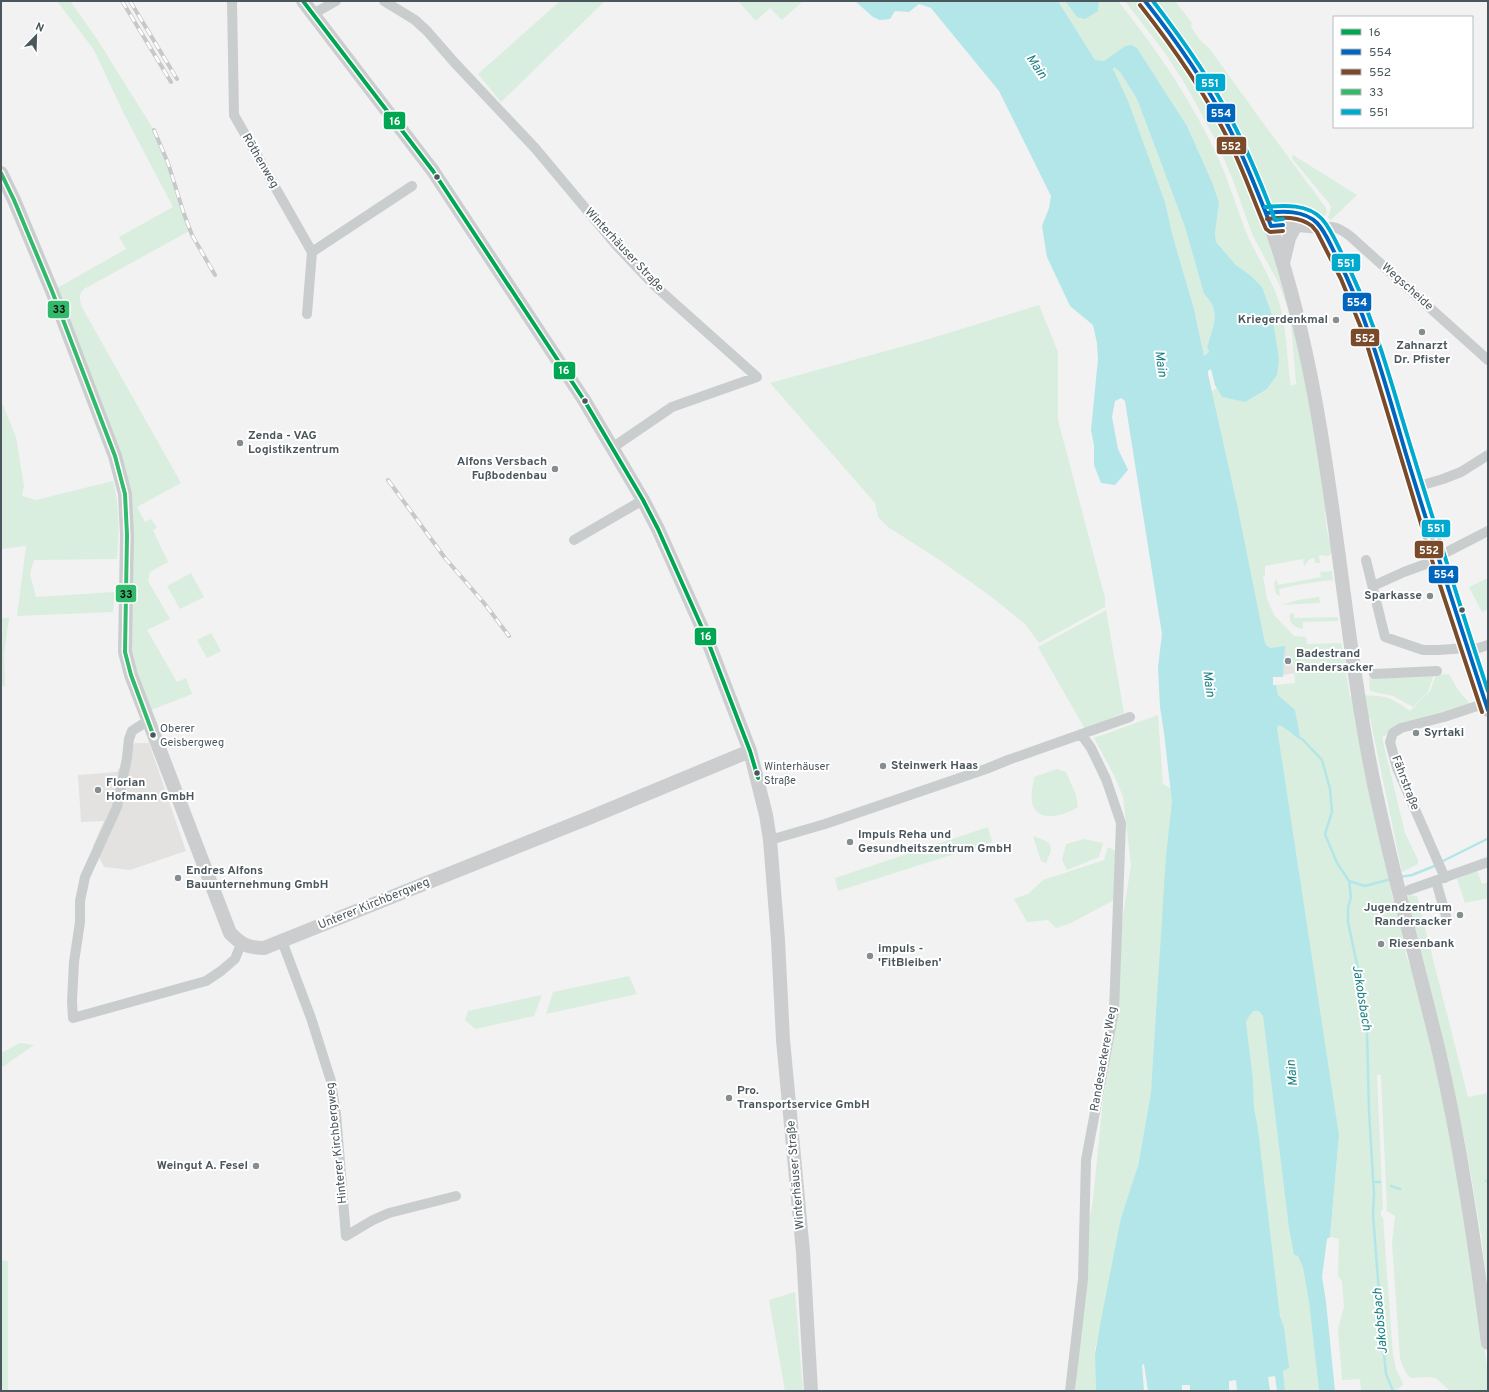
<svg xmlns="http://www.w3.org/2000/svg" width="1489" height="1392" font-family="Overpass,sans-serif">
<style>
.commercial{fill:#e3e2e0}
.green{fill:#d9eede}
.sand{fill:#e5e3df}
.water{fill:#b2e6e8;fill-rule:evenodd}
.lines{fill:none;stroke-linecap:round;stroke-linejoin:round}
.stream{stroke:#b2e6e8;stroke-width:2.5}
.street{stroke:#cacdce;stroke-width:10}
.secondary{stroke:#cbcdcf;stroke-width:14}
.rail-casing{stroke:#c6c8c9;stroke-width:4}
.rail{stroke:#fff;stroke-width:2.5;stroke-dasharray:8;stroke-linecap:butt}
.bus-1-casing{stroke:#fff;stroke-width:7}
.bus-2-casing{stroke:#fff;stroke-width:7}
.bus-3-casing{stroke:#fff;stroke-width:7}
.bus-4-casing{stroke:#fff;stroke-width:7}
.bus-5-casing{stroke:#fff;stroke-width:7}
.bus-1{stroke:#00a651;stroke-width:4}
.bus-2{stroke:#0065bd;stroke-width:4}
.bus-3{stroke:#7a4b2a;stroke-width:4}
.bus-4{stroke:#33b96b;stroke-width:4}
.bus-5{stroke:#00a9ce;stroke-width:4}
.bus-dot{fill:#4b575d;stroke:#fff;stroke-width:1.5}
.poi-dot{fill:#858d91;stroke:#fff;stroke-width:1.5}
.labels{text-anchor:middle;dominant-baseline:central;stroke-width:4;stroke-linejoin:round;paint-order:stroke}
.bus-label{font-size:11px;fill:#4b575d;stroke:#fff;text-anchor:start}
.street-label{font-size:12px;fill:#4b575d;stroke:#fff}
.poi-label{font-size:12px;font-weight:bold;fill:#4b575d;stroke:#fff;text-anchor:start}
.water-label{font-size:13px;font-style:italic;fill:#1a7f83;stroke:#fff}
.line-badge{stroke:#fff;stroke-width:1.5}
.badge-label{font-size:11px;text-anchor:middle;font-weight:bold;fill:#fff}
.pale-badge-label{font-size:11px;text-anchor:middle;font-weight:bold;fill:#111}
</style>
<rect width="100%" height="100%" fill="#f2f2f2"/>
<path class="commercial" d="M 135,743 L 149,743 L 186,851 L 130,870 L 104,867 L 93,846 L 104,821 L 81,822 L 78,775 L 117,772 Z"/>
<path class="green" d="M 57,1 L 70,1 L 95,36 L 154,130 L 168,163 L 184,214 L 191,230 L 84,289 C 77,296 80,301 83,309 L 181,483 L 137,507 L 145,522 L 151,519 L 157,528 L 153,530 L 168,562 L 150,572 L 148,581 L 170,619 L 147,630 L 177,682 L 186,678 L 192,694 L 146,712 L 131,675 L 125,494 L 52,291 L 126,249 L 119,237 L 173,207 L 124,114 L 94,50 Z
M 560,1 L 605,1 L 501,102 L 478,74 Z
M 738,1 L 803,1 L 782,20 L 770,8 L 756,21 Z
M 1058,1 L 1065,1 L 1077,17 L 1098,11 L 1099,1 L 1118,1 C 1158,51 1194,104 1220,162 C 1231,187 1238,214 1249,239 C 1261,264 1276,286 1282,313 C 1287,337 1287,362 1291,386 L 1296,384 L 1291,322 L 1286,303 L 1279,284 L 1253,236 L 1231,175 L 1215,139 L 1185,84 L 1165,53 L 1125,1 L 1139,1 L 1187,65 L 1224,135 L 1265,230 L 1303,355 L 1326,501 C 1324,522 1327,534 1334,554 L 1330,554 L 1330,556 L 1319,555 L 1320,563 L 1315,563 L 1314,558 L 1310,559 L 1304,566 L 1303,559 L 1265,566 L 1265,576 L 1263,576 L 1267,599 L 1274,615 L 1294,636 L 1306,637 L 1307,644 L 1341,643 L 1343,651 L 1347,651 L 1350,673 L 1346,673 L 1350,697 C 1377,694 1388,694 1410,711 L 1430,691 L 1436,675 L 1449,674 L 1458,690 L 1470,704 L 1382,737 L 1405,833 L 1418,860 L 1418,864 L 1402,872 L 1370,718 L 1354,720 L 1356,721 L 1393,900 C 1404,913 1400,929 1404,944 C 1406,957 1410,968 1417,979 L 1438,1070 L 1477,1284 L 1488,1375 L 1488,1391 L 1450,1391 L 1437,1379 L 1432,1377 L 1411,1378 L 1406,1373 L 1400,1359 L 1392,1243 L 1395,1216 L 1387,1211 L 1381,1075 L 1377,1075 L 1383,1210 L 1381,1210 L 1381,1216 L 1383,1218 L 1393,1355 L 1396,1369 L 1403,1384 L 1402,1386 L 1394,1391 L 1361,1391 L 1360,1379 L 1342,1380 L 1338,1329 L 1344,1307 L 1342,1281 L 1338,1276 L 1339,1239 L 1330,1237 L 1339,1136 L 1277,727 L 1280,725 L 1296,735 L 1300,735 L 1295,710 L 1278,695 L 1276,685 L 1295,683 L 1294,666 L 1288,655 L 1287,648 L 1271,648 L 1267,646 L 1265,643 L 1237,504 L 1212,391 L 1217,388 L 1223,397 L 1245,402 L 1267,390 L 1251,276 L 1236,265 L 1216,242 L 1215,234 L 1219,202 L 1212,182 L 1187,126 L 1137,48 L 1132,45 L 1125,46 L 1104,61 L 1095,60 Z
M 1150,1 L 1175,1 L 1192,23 L 1191,27 L 1200,40 L 1209,48 L 1261,120 L 1326,208 L 1327,213 L 1322,220 L 1270,208 Z
M 1114,66 L 1120,72 L 1137,99 L 1154,144 L 1185,227 L 1204,294 C 1222,312 1213,325 1207,347 L 1209,352 L 1204,356 L 1194,309 L 1173,237 L 1165,202 L 1113,69 Z
M 1293,155 L 1357,195 L 1331,220 L 1328,218 L 1331,207 L 1329,203 L 1293,160 L 1292,156 Z
M 1039,305 L 1058,352 L 1058,420 L 1105,598 L 1105,607 L 1039,643 L 1025,624 L 989,595 L 938,559 L 888,527 L 878,517 L 875,503 L 770,383 L 929,339 Z
M 3,405 L 16,437 L 24,486 L 22,496 L 36,500 L 113,481 C 120,506 119,533 117,559 L 34,560 L 30,574 L 36,597 L 115,592 L 113,612 L 17,616 L 26,546 L 1,549 L 1,406 Z
M 1332,571 L 1333,580 L 1302,584 L 1279,589 L 1280,596 L 1276,594 L 1274,583 L 1277,579 L 1278,585 L 1321,577 L 1320,572 Z
M 191,573 L 204,597 L 180,609 L 167,586 Z
M 1488,578 L 1488,609 L 1482,612 L 1469,587 Z
M 1319,597 L 1320,603 L 1281,605 L 1298,600 Z
M 1106,610 L 1124,713 L 1085,729 L 1038,647 Z
M 1294,613 L 1294,618 L 1338,617 L 1338,621 L 1303,622 L 1303,629 C 1295,628 1288,623 1290,614 Z
M 1,618 L 9,618 L 4,653 L 5,686 L 1,686 Z
M 211,633 L 221,651 L 207,658 L 197,640 Z
M 1434,674 L 1428,692 L 1413,707 L 1393,696 L 1370,691 L 1369,678 Z
M 1158,715 L 1163,784 L 1181,794 L 1151,1092 L 1138,1165 L 1132,1232 L 1113,1285 L 1095,1348 L 1096,1391 L 1076,1391 L 1084,1251 L 1093,1199 L 1103,1100 L 1111,1053 L 1123,915 L 1131,865 L 1123,797 L 1114,775 L 1094,738 Z
M 1057,769 L 1066,772 L 1076,795 L 1078,807 C 1067,814 1043,823 1034,808 C 1029,800 1033,786 1034,777 Z
M 988,827 L 992,842 L 838,891 L 835,878 Z
M 1033,836 L 1044,840 L 1050,844 L 1051,851 L 1046,863 L 1041,861 Z
M 1084,839 L 1103,843 L 1099,857 L 1067,870 L 1062,860 L 1066,844 Z
M 1108,847 L 1116,851 L 1114,900 L 1071,923 L 1056,928 L 1048,920 L 1027,922 L 1014,899 L 1028,894 L 1043,880 L 1104,860 Z
M 1477,871 L 1482,884 L 1488,882 L 1488,898 L 1465,903 L 1457,879 Z
M 1409,895 L 1417,896 L 1468,1097 L 1488,1093 L 1488,1288 C 1484,1262 1482,1236 1477,1210 C 1460,1106 1434,1002 1408,899 Z
M 629,976 L 637,994 L 546,1014 L 553,992 Z
M 542,995 L 534,1016 L 475,1029 L 465,1020 L 468,1011 Z
M 1258,1011 L 1263,1016 L 1289,1229 L 1294,1255 L 1298,1256 L 1303,1268 L 1309,1302 L 1319,1391 L 1285,1391 L 1283,1371 L 1287,1369 L 1289,1366 L 1284,1327 L 1280,1316 L 1258,1128 L 1254,1108 L 1253,1079 L 1246,1022 C 1249,1015 1250,1012 1258,1011 Z
M 20,1043 L 34,1045 L 1,1068 L 1,1053 Z
M 1,1260 L 8,1261 L 8,1391 L 1,1391 Z
M 795,1292 L 803,1391 L 785,1391 L 769,1300 Z"/>
<path class="sand" d="M 1285,646 C 1288,649 1287,652 1288,656 C 1291,663 1294,665 1295,673 L 1283,675 Z"/>
<path class="water" d="M 855,1 L 1058,1 L 1095,60 L 1104,61 L 1125,46 L 1132,45 L 1137,48 L 1187,126 L 1212,182 L 1219,202 L 1215,234 L 1216,242 L 1236,265 L 1251,276 L 1262,287 L 1272,315 L 1279,359 L 1277,375 L 1266,390 L 1245,402 L 1222,397 L 1215,385 L 1211,369 L 1208,371 L 1208,374 L 1237,504 L 1265,643 L 1267,646 L 1271,648 L 1285,646 L 1283,677 L 1273,677 L 1273,685 L 1276,685 L 1278,695 L 1295,710 L 1300,735 L 1296,736 L 1280,725 L 1277,727 L 1339,1135 L 1330,1237 L 1327,1239 L 1322,1277 L 1326,1302 L 1335,1391 L 1319,1391 L 1309,1302 L 1303,1268 L 1298,1256 L 1294,1255 L 1289,1229 L 1263,1016 C 1256,1005 1250,1013 1246,1022 L 1253,1079 L 1254,1108 L 1258,1128 L 1280,1316 L 1284,1327 L 1289,1366 L 1289,1368 L 1283,1371 L 1285,1391 L 1277,1391 L 1275,1376 L 1268,1377 L 1270,1391 L 1237,1391 L 1236,1380 L 1229,1381 L 1229,1391 L 1190,1391 L 1190,1385 L 1182,1385 L 1182,1391 L 1148,1391 L 1144,1364 L 1142,1365 L 1144,1391 L 1096,1391 L 1095,1354 L 1101,1320 L 1121,1218 L 1138,1166 L 1151,1092 L 1166,856 L 1172,802 L 1164,733 L 1160,707 L 1158,667 L 1162,634 L 1125,401 L 1121,398 L 1115,401 L 1112,417 L 1118,449 L 1128,470 L 1115,485 L 1101,483 L 1094,465 L 1094,445 L 1091,430 L 1098,359 L 1097,343 L 1093,325 L 1070,306 L 1047,257 L 1042,226 L 1049,208 L 1051,196 L 999,91 L 931,8 L 919,4 L 909,12 L 895,11 L 890,19 L 880,20 L 873,17 ZM 1114,67 L 1120,72 L 1137,99 L 1154,144 L 1185,227 L 1204,294 C 1222,312 1213,325 1207,347 L 1209,352 L 1204,356 L 1194,309 L 1173,237 L 1165,202 L 1128,101 L 1113,69 Z
M 1065,1 L 1099,1 L 1098,11 L 1085,19 L 1077,17 Z"/>
<g class="lines">
<path class="stream" d="M 1294,734 L 1303,740 L 1322,760 L 1330,789 L 1332,812 L 1325,834 L 1337,863 L 1349,881 L 1351,897 L 1348,908 L 1348,922 L 1362,988 L 1367,1033 L 1369,1111 L 1374,1194 L 1373,1215 L 1383,1344 L 1386,1374 L 1393,1391
M 1441,862 L 1487,839
M 1400,877 L 1412,875 L 1437,865
M 1349,881 L 1365,886 L 1391,879
M 1486,1181 L 1488,1180
M 1373,1182 L 1380,1182
M 1391,1186 L 1400,1189"/>
<path class="street" d="M 232,1 L 234,115 L 312,252 L 307,314
M 384,1 L 415,20 L 427,31 L 454,62 L 535,148 L 617,246 L 654,285 L 757,377 L 672,407 L 612,448
M 313,14 L 336,1
M 1320,227 C 1334,226 1338,227 1350,236 L 1488,360
M 312,252 L 412,186
M 1416,487 L 1443,479 L 1461,472 L 1488,455
M 574,540 L 643,500
M 1366,560 L 1385,637 L 1423,650 L 1438,650 L 1468,648
M 1373,586 L 1404,572 L 1434,561 L 1445,553 L 1488,531
M 1469,651 L 1488,645
M 1374,674 L 1437,671
M 149,720 L 132,731 L 129,739 L 127,758 L 117,807 L 85,877 L 80,901 L 80,922 L 74,962 L 72,1001 L 73,1018 L 206,981 L 221,971 L 235,959 L 241,944
M 770,840 L 825,824 L 986,769 L 1008,760 L 1130,717
M 1445,878 L 1397,768 L 1390,742 L 1393,733 L 1401,728 L 1444,717 L 1486,703
M 1436,881 L 1446,916
M 1409,890 L 1488,862
M 282,941 L 311,1018 L 331,1081 L 336,1114 L 346,1236 L 373,1220 L 389,1213 L 456,1196
M 1070,1391 L 1083,1279 L 1086,1160 L 1114,1011 L 1121,823 L 1106,779 L 1091,748 L 1081,734"/>
<path class="secondary" d="M 303,1 L 433,171 L 584,400 L 643,500 L 658,529 L 707,639 L 750,751 L 766,815 L 770,840 L 778,940 L 783,1040 L 803,1252 L 811,1391
M 1145,1 C 1199,69 1243,144 1271,227 C 1333,405 1336,596 1373,779 C 1392,871 1417,961 1439,1052 C 1461,1148 1475,1245 1488,1343
M 1,173 L 14,200 L 52,291 L 97,409 L 115,456 L 125,494 L 127,535 L 125,652 L 131,675 L 230,933 C 241,944 247,948 264,948 L 591,817 L 750,751
M 1266,213 C 1282,211 1305,210 1316,222 C 1322,227 1325,237 1329,243 C 1345,272 1359,302 1370,333 L 1441,568 L 1488,710
M 1271,226 L 1287,224 L 1320,227
M 1283,263 L 1289,238 L 1296,225"/>
<g class="rail-casing">
<path id="rail" d="M 122,1 L 171,82
M 130,1 L 177,79
M 154,130 L 168,163 L 184,214 L 192,235 L 215,275
M 388,480 L 445,558 L 484,603 L 509,636"/>
</g>
<use href="#rail" class="rail"/>
<g class="bus-1-casing">
<path id="bus-1" d="M 303,1 L 433,171 L 584,400 L 643,500 L 658,529 L 707,639 L 750,751 L 758,778"/>
</g>
<g class="bus-2-casing">
<path id="bus-2" d="M 1145,1 C 1175,39 1203,79 1226,122 C 1244,156 1257,191 1271,226 L 1283,225
M 1266,213 C 1283,211 1304,210 1317,223 C 1326,232 1331,247 1337,257 C 1369,320 1386,387 1406,454 C 1432,540 1460,625 1488,710"/>
</g>
<g class="bus-3-casing">
<path id="bus-3" d="M 1140,5 C 1173,47 1204,91 1228,139 C 1243,169 1253,199 1266,229 L 1270,232 L 1283,231
M 1267,219 C 1282,217 1299,216 1312,226 L 1317,232 L 1341,279 L 1364,335 L 1435,570 L 1482,712"/>
</g>
<g class="bus-4-casing">
<path id="bus-4" d="M 1,173 L 14,200 L 52,291 L 115,456 L 125,494 L 127,535 L 125,652 L 131,675 L 154,737"/>
</g>
<g class="bus-5-casing">
<path id="bus-5" d="M 1153,1 C 1182,39 1210,78 1232,121 C 1249,153 1262,186 1275,220 L 1283,219
M 1265,207 C 1285,205 1308,204 1322,219 C 1331,229 1337,244 1343,256 C 1373,314 1389,376 1408,438 C 1434,522 1460,607 1488,691"/>
</g>
<use href="#bus-1" class="bus-1"/>
<use href="#bus-2" class="bus-2"/>
<use href="#bus-3" class="bus-3"/>
<use href="#bus-4" class="bus-4"/>
<use href="#bus-5" class="bus-5"/>
</g>
<g class="bus-dot">
<circle cx="437" cy="177" r="3.5"/>
<circle cx="585" cy="401" r="3.5"/>
<circle cx="1462" cy="610" r="3.5"/>
<circle cx="153" cy="735" r="3.5"/>
<circle cx="757" cy="773" r="3.5"/>
</g>
<g class="poi-dot">
<circle cx="1336" cy="320" r="4"/>
<circle cx="1422" cy="332" r="4"/>
<circle cx="240" cy="443" r="4"/>
<circle cx="555" cy="469" r="4"/>
<circle cx="1430" cy="596" r="4"/>
<circle cx="1288" cy="661" r="4"/>
<circle cx="1416" cy="733" r="4"/>
<circle cx="883" cy="766" r="4"/>
<circle cx="98" cy="790" r="4"/>
<circle cx="850" cy="842" r="4"/>
<circle cx="178" cy="878" r="4"/>
<circle cx="1460" cy="915" r="4"/>
<circle cx="1381" cy="944" r="4"/>
<circle cx="870" cy="956" r="4"/>
<circle cx="729" cy="1098" r="4"/>
<circle cx="256" cy="1166" r="4"/>
</g>
<g class="labels">
<g class="bus-label">
<text x="160" y="729">Oberer<tspan x="160" dy="14">Geisbergweg</tspan></text>
<text x="764" y="767">Winterhäuser<tspan x="764" dy="14">Straße</tspan></text>
</g>
<g class="street-label">
<text transform="translate(260 161) rotate(60)">Röthenweg</text>
<text transform="translate(624 250) rotate(47)">Winterhäuser Straße</text>
<text transform="translate(1407 287) rotate(42)">Wegscheide</text>
<text transform="translate(1405 783) rotate(69)">Fährstraße</text>
<text transform="translate(374 904) rotate(-22)">Unterer Kirchbergweg</text>
<text transform="translate(1104 1059) rotate(-80)">Randesackerer Weg</text>
<text transform="translate(337 1143) rotate(-96)">Hinterer Kirchbergweg</text>
<text transform="translate(796 1175) rotate(-95)">Winterhäuser Straße</text>
</g>
<g class="poi-label">
<text x="1328" y="320" text-anchor="end">Kriegerdenkmal</text>
<text x="1422" y="346" text-anchor="middle">Zahnarzt<tspan x="1422" dy="14">Dr. Pfister</tspan></text>
<text x="248" y="436">Zenda - VAG<tspan x="248" dy="14">Logistikzentrum</tspan></text>
<text x="547" y="462" text-anchor="end">Alfons Versbach<tspan x="547" dy="14">Fußbodenbau</tspan></text>
<text x="1422" y="596" text-anchor="end">Sparkasse</text>
<text x="1296" y="654">Badestrand<tspan x="1296" dy="14">Randersacker</tspan></text>
<text x="1424" y="733">Syrtaki</text>
<text x="891" y="766">Steinwerk Haas</text>
<text x="106" y="783">Florian<tspan x="106" dy="14">Hofmann GmbH</tspan></text>
<text x="858" y="835">Impuls Reha und<tspan x="858" dy="14">Gesundheitszentrum GmbH</tspan></text>
<text x="186" y="871">Endres Alfons<tspan x="186" dy="14">Bauunternehmung GmbH</tspan></text>
<text x="1452" y="908" text-anchor="end">Jugendzentrum<tspan x="1452" dy="14">Randersacker</tspan></text>
<text x="1389" y="944">Riesenbank</text>
<text x="878" y="949">impuls -<tspan x="878" dy="14">'FitBleiben'</tspan></text>
<text x="737" y="1091">Pro.<tspan x="737" dy="14">Transportservice GmbH</tspan></text>
<text x="248" y="1166" text-anchor="end">Weingut A. Fesel</text>
</g>
<g class="water-label">
<text transform="translate(1036 67) rotate(56)">Main</text>
<text transform="translate(1160 364) rotate(82)">Main</text>
<text transform="translate(1208 684) rotate(82)">Main</text>
<text transform="translate(1361 998) rotate(81)">Jakobsbach</text>
<text transform="translate(1293 1073) rotate(-96)">Main</text>
<text transform="translate(1381 1321) rotate(-95)">Jakobsbach</text>
</g>
</g>
<g class="line-badge">
<rect x="1195" y="73" width="31" height="19" rx="4" fill="#00a9ce"/>
<rect x="1206" y="103" width="30" height="20" rx="4" fill="#0065bd"/>
<rect x="383" y="111" width="23" height="19" rx="4" fill="#00a651"/>
<rect x="1216" y="136" width="31" height="19" rx="4" fill="#7a4b2a"/>
<rect x="1331" y="253" width="30" height="19" rx="4" fill="#00a9ce"/>
<rect x="1342" y="292" width="30" height="20" rx="4" fill="#0065bd"/>
<rect x="47" y="300" width="23" height="19" rx="4" fill="#33b96b"/>
<rect x="1350" y="328" width="30" height="19" rx="4" fill="#7a4b2a"/>
<rect x="553" y="361" width="23" height="19" rx="4" fill="#00a651"/>
<rect x="1421" y="519" width="30" height="19" rx="4" fill="#00a9ce"/>
<rect x="1414" y="540" width="30" height="19" rx="4" fill="#7a4b2a"/>
<rect x="1428" y="565" width="31" height="19" rx="4" fill="#0065bd"/>
<rect x="115" y="584" width="22" height="19" rx="4" fill="#33b96b"/>
<rect x="694" y="627" width="23" height="19" rx="4" fill="#00a651"/>
</g>
<g class="badge-label">
<text x="1210" y="87">551</text>
<text x="1221" y="117">554</text>
<text x="395" y="125">16</text>
<text x="1231" y="150">552</text>
<text x="1346" y="267">551</text>
<text x="1357" y="306">554</text>
<text x="1365" y="342">552</text>
<text x="564" y="374">16</text>
<text x="1436" y="532">551</text>
<text x="1429" y="554">552</text>
<text x="1444" y="578">554</text>
<text x="706" y="640">16</text>
</g>
<g class="pale-badge-label">
<text x="59" y="313">33</text>
<text x="126" y="598">33</text>
</g>
<rect width="1489" height="1392" fill="none" stroke="#4b575d" stroke-width="4"/>
<rect x="1333" y="16" width="140" height="112" fill="#ffffff" stroke="#b7bcbe"/>
<rect x="1341" y="29" width="20" height="6" fill="#00a651" stroke="#b7bcbe"/>
<text x="1369" y="36" font-size="12" fill="#4b575d">16</text>
<rect x="1341" y="49" width="20" height="6" fill="#0065bd" stroke="#b7bcbe"/>
<text x="1369" y="56" font-size="12" fill="#4b575d">554</text>
<rect x="1341" y="69" width="20" height="6" fill="#7a4b2a" stroke="#b7bcbe"/>
<text x="1369" y="76" font-size="12" fill="#4b575d">552</text>
<rect x="1341" y="89" width="20" height="6" fill="#33b96b" stroke="#b7bcbe"/>
<text x="1369" y="96" font-size="12" fill="#4b575d">33</text>
<rect x="1341" y="109" width="20" height="6" fill="#00a9ce" stroke="#b7bcbe"/>
<text x="1369" y="116" font-size="12" fill="#4b575d">551</text>
<g transform="translate(36 36) rotate(23)" stroke="#ffffff" stroke-width="3" paint-order="stroke">
<path d="M0-3L7 15L0 10L-7 15Z" fill="#4b575d"/>
<text y="-6" font-size="11" font-weight="bold" text-anchor="middle" fill="#4b575d">N</text>
</g>
</svg>
